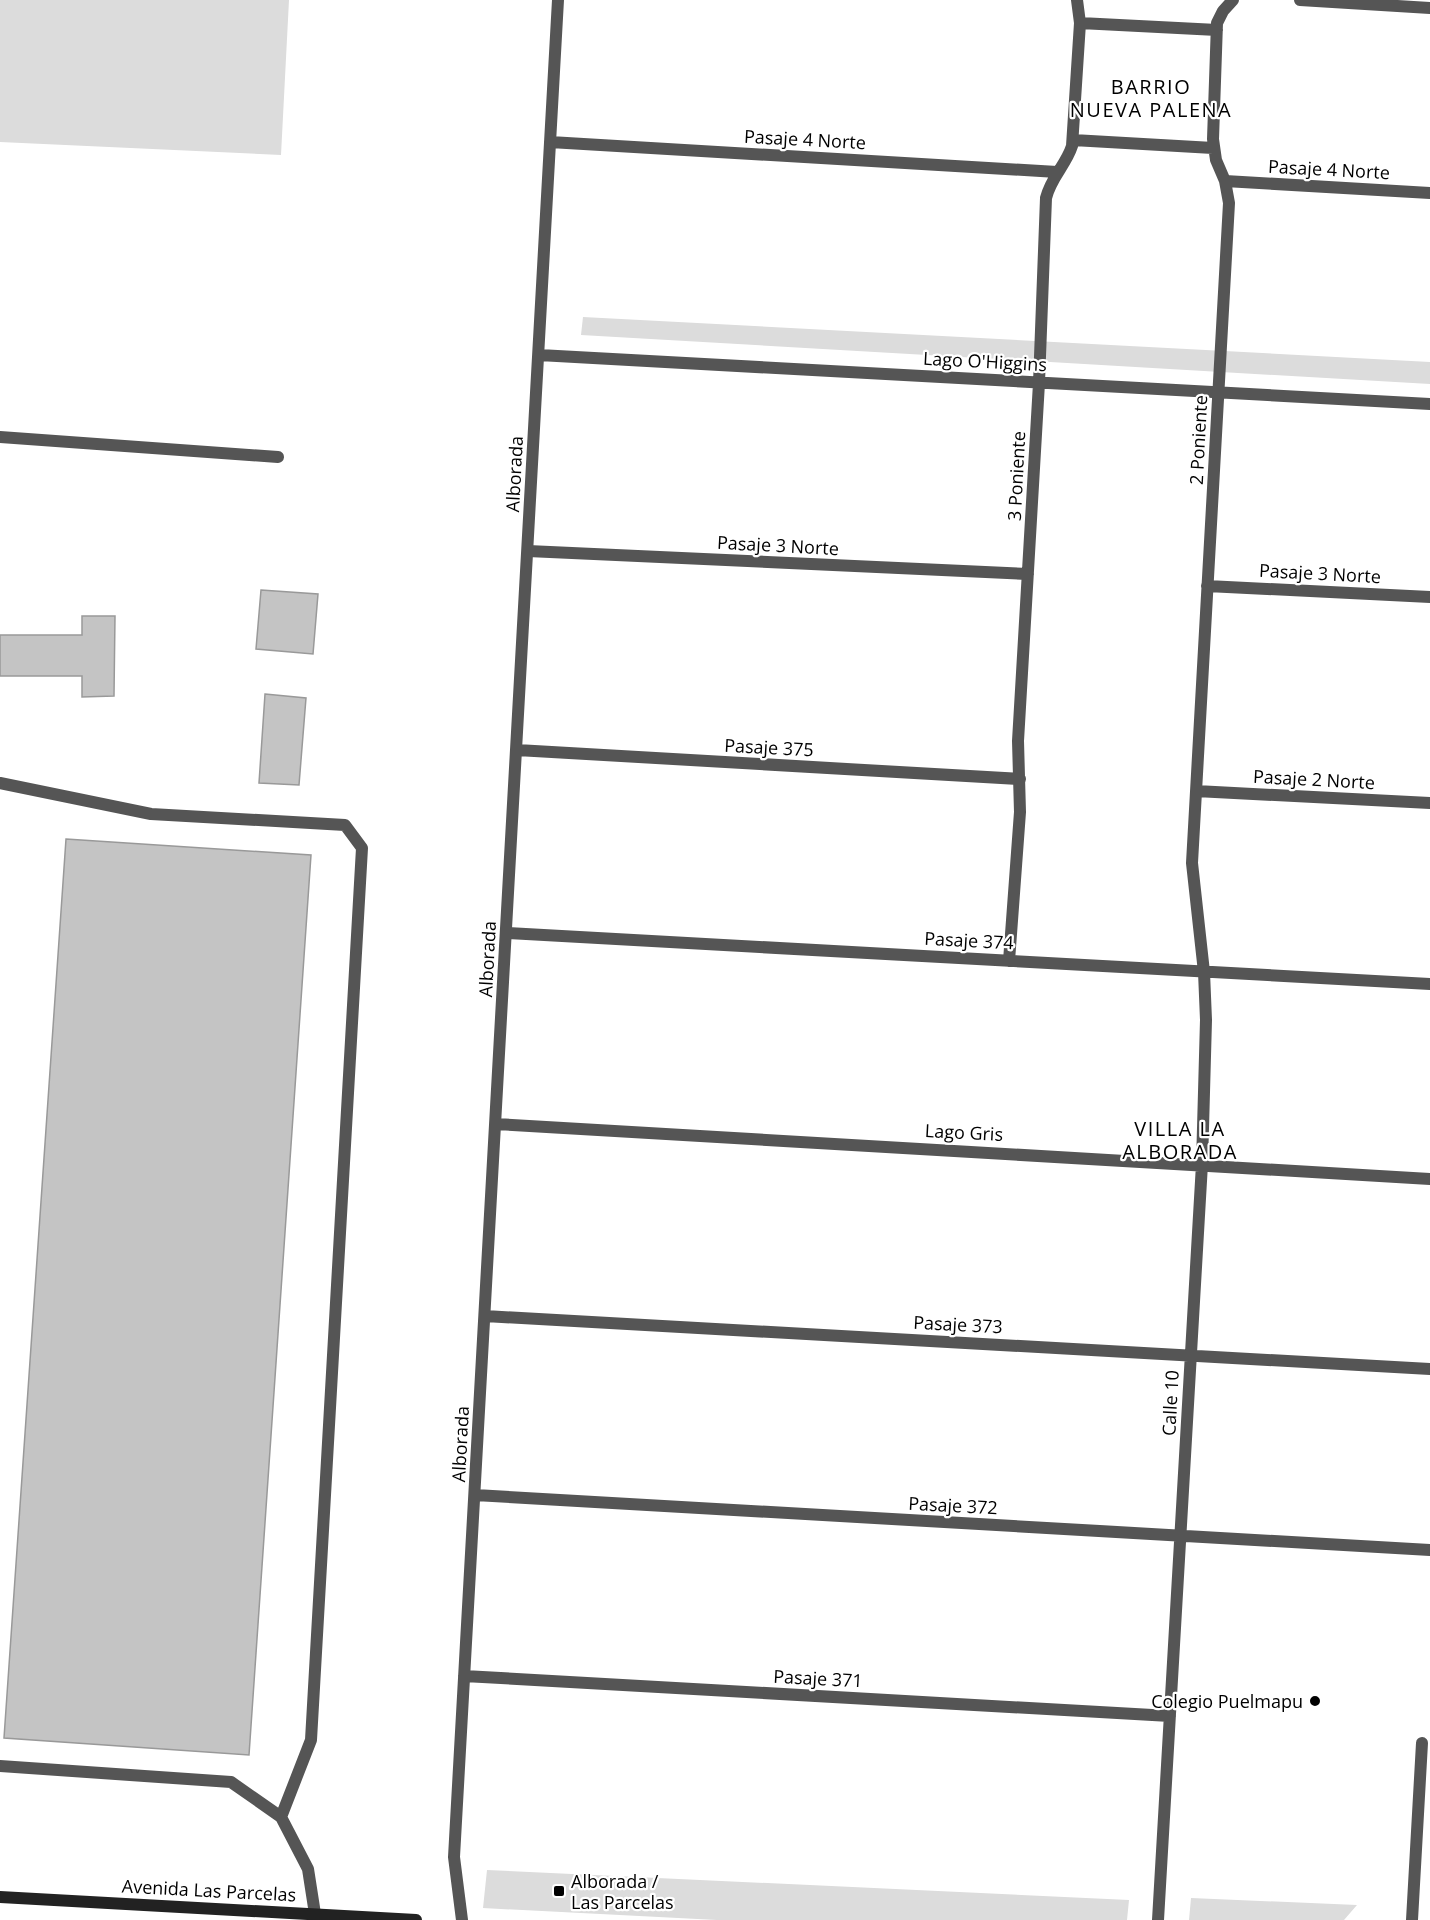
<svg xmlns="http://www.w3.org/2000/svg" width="1430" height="1920" font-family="'Open Sans',sans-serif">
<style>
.green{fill:#dcdcdc}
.building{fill:#c4c4c4;stroke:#999;stroke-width:1.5}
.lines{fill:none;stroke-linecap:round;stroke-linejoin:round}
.lane{stroke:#555;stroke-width:12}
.street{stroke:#555;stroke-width:12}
.secondary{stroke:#222;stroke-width:12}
.poi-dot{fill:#000;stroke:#fff;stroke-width:2}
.labels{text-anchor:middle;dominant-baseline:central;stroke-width:4.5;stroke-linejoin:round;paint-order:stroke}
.street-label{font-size:18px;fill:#000;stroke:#fff}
.poi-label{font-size:18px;fill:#000;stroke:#fff;text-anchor:end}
.neighbourhood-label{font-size:20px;letter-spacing:1.5px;fill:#000;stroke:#fff}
</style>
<rect width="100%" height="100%" fill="#fff"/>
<path class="green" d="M 0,0 L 289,0 L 281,155 L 0,142 Z
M 583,317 L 1430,362 L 1430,384 L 581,335 Z
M 487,1870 L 1129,1900 L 1127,1920 L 717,1920 L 483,1908 Z
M 1191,1898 L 1357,1905 L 1344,1920 L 1189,1920 Z"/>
<path class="building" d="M 261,590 L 318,594 L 313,654 L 256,649 Z
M 82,616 L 115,616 L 114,696 L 82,697 L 82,676 L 0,676 L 0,635 L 82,635 Z
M 265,694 L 306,698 L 299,785 L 259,783 Z
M 66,839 L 311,855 L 249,1755 L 4,1738 Z"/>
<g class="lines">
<path class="lane" d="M 0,437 L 278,457
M 0,783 L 151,814 L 345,825 L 362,848 L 311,1740 L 281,1817
M 0,1766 L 231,1782 L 281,1817 L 308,1869 L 315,1914
M 1412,1920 L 1422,1743"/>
<path class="street" d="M 1300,0 L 1430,8
M 1080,23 L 1217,30
M 1073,140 L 1213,148
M 550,142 L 1057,172
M 1225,181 L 1430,193
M 539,355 L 1430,404
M 528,551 L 1028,574
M 1207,586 L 1430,597
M 517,750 L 1020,779
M 1196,791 L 1430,803
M 506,933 L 1430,984
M 1009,961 L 1020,812 L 1018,741 L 1039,383 L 1046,198 C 1051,177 1066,165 1072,146 L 1080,23 L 1077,0
M 496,1124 L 1430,1179
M 485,1316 L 1430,1369
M 475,1495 L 1430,1550
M 464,1676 L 1170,1716
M 462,1920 L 454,1857 L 558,0
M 1158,1920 L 1202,1164 L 1206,1020 L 1204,972 L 1192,863 L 1229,203 L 1225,181 L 1216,160 L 1213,139 L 1217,23 L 1223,11 L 1233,0"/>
<path class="secondary" d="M 0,1897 L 416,1920"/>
</g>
<g class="poi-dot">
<circle cx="1315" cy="1701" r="6"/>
<rect x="553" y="1885" width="12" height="12" rx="3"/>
</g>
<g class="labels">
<g class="street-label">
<text transform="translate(805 139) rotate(3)">Pasaje 4 Norte</text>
<text transform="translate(1329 169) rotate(3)">Pasaje 4 Norte</text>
<text transform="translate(985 361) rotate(3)">Lago O'Higgins</text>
<text transform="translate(1198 440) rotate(-87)">2 Poniente</text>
<text transform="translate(514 474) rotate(-87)">Alborada</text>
<text transform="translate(1016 476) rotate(-87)">3 Poniente</text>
<text transform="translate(778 545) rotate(3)">Pasaje 3 Norte</text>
<text transform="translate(1320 573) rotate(3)">Pasaje 3 Norte</text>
<text transform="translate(769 747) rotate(3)">Pasaje 375</text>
<text transform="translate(1314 779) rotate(3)">Pasaje 2 Norte</text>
<text transform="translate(969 940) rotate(3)">Pasaje 374</text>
<text transform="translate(487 959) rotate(-87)">Alborada</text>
<text transform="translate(964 1132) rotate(3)">Lago Gris</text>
<text transform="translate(958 1324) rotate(3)">Pasaje 373</text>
<text transform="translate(1170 1403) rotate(-87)">Calle 10</text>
<text transform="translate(460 1444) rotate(-87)">Alborada</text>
<text transform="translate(953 1505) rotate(3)">Pasaje 372</text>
<text transform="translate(818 1678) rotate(3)">Pasaje 371</text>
<text transform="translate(209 1890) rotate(3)">Avenida Las Parcelas</text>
</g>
<g class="poi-label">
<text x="1303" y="1701">Colegio Puelmapu</text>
<text x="571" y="1881" text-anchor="start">Alborada /<tspan x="571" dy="21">Las Parcelas</tspan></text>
</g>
<g class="neighbourhood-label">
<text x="1151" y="86">BARRIO<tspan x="1151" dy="23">NUEVA PALENA</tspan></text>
<text x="1180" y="1128">VILLA LA<tspan x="1180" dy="23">ALBORADA</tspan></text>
</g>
</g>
</svg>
